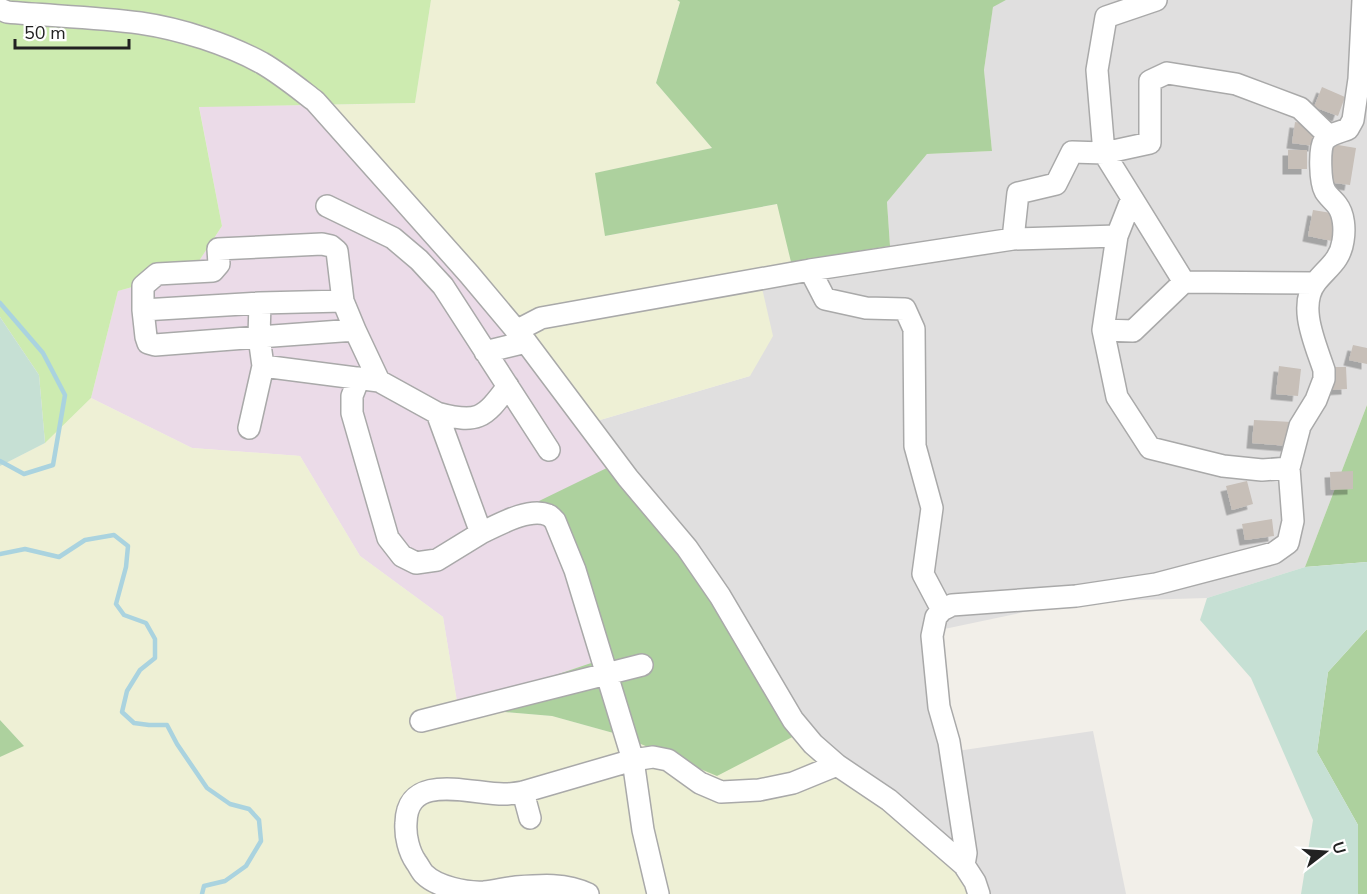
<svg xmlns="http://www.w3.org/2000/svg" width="1367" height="894" font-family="'Nunito Sans',sans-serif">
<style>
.residential{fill:#e0dfdf}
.industrial{fill:#ebdbe8}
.farmland{fill:#eef0d5}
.grass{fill:#cdebb0}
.forest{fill:#add19e}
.wetland{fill:#c6e0d4}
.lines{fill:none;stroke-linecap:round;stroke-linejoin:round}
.stream{stroke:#aad3df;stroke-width:4.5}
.building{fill:#c7bfb8;filter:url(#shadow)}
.minor-casing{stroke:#a9a9a9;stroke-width:24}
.minor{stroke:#fff;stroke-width:21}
</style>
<defs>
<filter id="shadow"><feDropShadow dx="-5.5" dy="5.5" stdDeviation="0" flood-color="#0004"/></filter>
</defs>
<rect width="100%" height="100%" fill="#f2efe9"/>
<path class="residential" d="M 1006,0 L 1367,0 L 1367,405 L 1305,567 L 1207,598 L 1072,602 L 930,632 L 957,751 L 1093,731 L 1126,894 L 974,894 L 800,733 L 583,425 L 750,376 L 759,274 L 791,262 L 890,246 L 887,202 L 927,154 L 992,151 L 984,70 L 993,6 Z"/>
<path class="industrial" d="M 328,105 L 615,464 L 597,661 L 458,708 L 443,617 L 360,556 L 300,456 L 192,448 L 91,398 L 118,291 L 193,270 L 222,226 L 199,106 Z"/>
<path class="farmland" d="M 431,0 L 677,0 L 680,2 L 656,83 L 712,148 L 596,173 L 606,236 L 778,204 L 791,262 L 759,275 L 773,336 L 750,376 L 583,425 L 328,105 L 415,103 Z
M 91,398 L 192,448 L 300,456 L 360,556 L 443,617 L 458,708 L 552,716 L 617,734 L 800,733 L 955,859 L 974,894 L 0,894 L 0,757 L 23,745 L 0,720 L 0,466 L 45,443 Z"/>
<path class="grass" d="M 0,0 L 431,0 L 415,103 L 199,107 L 222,226 L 193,270 L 118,291 L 91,398 L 45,443 L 39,375 L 0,317 Z"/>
<path class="forest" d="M 677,0 L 1006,0 L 993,7 L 984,70 L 992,151 L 927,154 L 887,202 L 890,246 L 791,262 L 777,204 L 605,236 L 595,173 L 712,148 L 656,83 L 680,2 Z
M 1367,405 L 1367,562 L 1305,567 Z
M 615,464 L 721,590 L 800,733 L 717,776 L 617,734 L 552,716 L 458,708 L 597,661 L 539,501 Z
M 1367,629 L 1367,894 L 1358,894 L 1358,825 L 1317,752 L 1328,672 Z
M 0,720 L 24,746 L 0,757 Z"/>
<path class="wetland" d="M 0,317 L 39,375 L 45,443 L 0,466 Z
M 1367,562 L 1367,629 L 1328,672 L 1317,752 L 1358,825 L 1358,894 L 1301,894 L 1313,820 L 1251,678 L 1200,620 L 1207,598 L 1305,567 Z"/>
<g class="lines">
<path class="stream" d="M 0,303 L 43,353 L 65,395 L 53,465 L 24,474 L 0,461
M 0,554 L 25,549 L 59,557 L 85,540 L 114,535 L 128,546 L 126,567 L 116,604 L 124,615 L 146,623 L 155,639 L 155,658 L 140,670 L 127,691 L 122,712 L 134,723 L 149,725 L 167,725 L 177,744 L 207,788 L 230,804 L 249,809 L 259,820 L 261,841 L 246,866 L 225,881 L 204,886 L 202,894"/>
</g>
<path class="building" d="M 1322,87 L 1345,97 L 1338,116 L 1314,107 Z
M 1295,122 L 1316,125 L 1314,146 L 1292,143 Z
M 1332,144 L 1356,148 L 1350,185 L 1327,182 Z
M 1288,150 L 1307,150 L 1307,169 L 1288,169 Z
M 1313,210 L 1337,214 L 1332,241 L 1308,236 Z
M 1353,345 L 1367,348 L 1367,364 L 1349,360 Z
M 1279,366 L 1301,369 L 1298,396 L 1276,394 Z
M 1328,367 L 1346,367 L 1347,389 L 1329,390 Z
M 1254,420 L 1291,422 L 1289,446 L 1252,443 Z
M 1353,471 L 1353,489 L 1331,490 L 1330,472 Z
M 1247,481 L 1253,504 L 1232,510 L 1226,486 Z
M 1272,519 L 1274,536 L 1245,540 L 1242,524 Z"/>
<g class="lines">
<g class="minor-casing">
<path id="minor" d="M 0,9 L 7,12 C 51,16 96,17 140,23 C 181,29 227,44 262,63 C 281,74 298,88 315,101 L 469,274 L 526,342 L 628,478 L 687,548 L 720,596 L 793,720 L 813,744 L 837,765 L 889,800 L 964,865 L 975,882 L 979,894
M 1132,198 L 1184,282
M 327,206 L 393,238 L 419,260 L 443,286 L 549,450
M 1117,236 L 1132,198 L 1104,153 L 1097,70 L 1106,17 L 1156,0
M 1013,239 L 1018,193 L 1056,184 L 1072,152 L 1104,153 L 1150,143 L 1150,81 L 1167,73 L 1236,84 L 1300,108 L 1329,136
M 810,270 L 825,299 L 866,308 L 905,309 L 914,329 L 915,446 L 932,508 L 923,574 L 942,610
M 143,310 L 146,337 L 148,343 L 155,345 L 259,337 L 260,303
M 355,330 L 379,381
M 1103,330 L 1133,331 L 1184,282 L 1315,283
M 516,331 L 541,318 L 810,270 L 1013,239 L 1117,236 L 1103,330 L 1117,397 L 1150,448 L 1223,466 L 1262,470 L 1289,468
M 485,352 L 526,342
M 263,366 L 379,381 L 437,413 L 481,533 C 498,525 529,507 548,515 C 551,516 554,520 555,521 L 575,570 L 633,760 L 653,757 L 668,760 L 700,783 L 721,792 L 759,790 L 793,783 L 837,765
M 359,378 L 352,396 L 352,413 L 388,538 L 402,556 L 416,563 L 437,560 L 481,533
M 437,413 C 477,424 484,419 508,386
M 249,428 L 263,366 L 259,337 L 355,330 L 343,301 L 337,251 L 331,246 L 322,244 L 218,249 L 219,264 L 213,271 L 157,274 L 143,286 L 143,310 L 260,303 L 343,301
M 421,721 L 642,665
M 523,792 L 530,818
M 964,865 L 966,853 L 949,742 L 939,707 L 932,636 L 936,617 L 942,610 L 952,605 L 1076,596 L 1156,584 L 1274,553 L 1288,543 L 1293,521 L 1289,468 L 1300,426 L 1316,400 L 1324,379 L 1324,370 C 1316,345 1297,306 1316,282 C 1328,267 1340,261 1343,241 C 1345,229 1344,214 1337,205 C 1333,200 1328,196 1325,191 C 1320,182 1319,149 1324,141 C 1329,134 1340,132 1348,129 L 1353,120 L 1359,79 L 1363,0
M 588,894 C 566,883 541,885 516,887 C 506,888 495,891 484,892 C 466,893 437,887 424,874 C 421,871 419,866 416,862 C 409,852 405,836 406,823 C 407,770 474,795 505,794 C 511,794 517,793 523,792 L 633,760 L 643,830 L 658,894"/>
</g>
<use href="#minor" class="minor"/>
</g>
<g transform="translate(1325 852) rotate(73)" stroke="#ffffff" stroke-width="4.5" paint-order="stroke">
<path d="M0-4.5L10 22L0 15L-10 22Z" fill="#222222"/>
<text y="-9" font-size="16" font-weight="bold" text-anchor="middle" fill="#222222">U</text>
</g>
<path d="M15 39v9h114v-9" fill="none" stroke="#222222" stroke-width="3"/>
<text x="24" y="39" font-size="18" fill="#222222" stroke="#ffffff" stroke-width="4.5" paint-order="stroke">50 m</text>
</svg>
